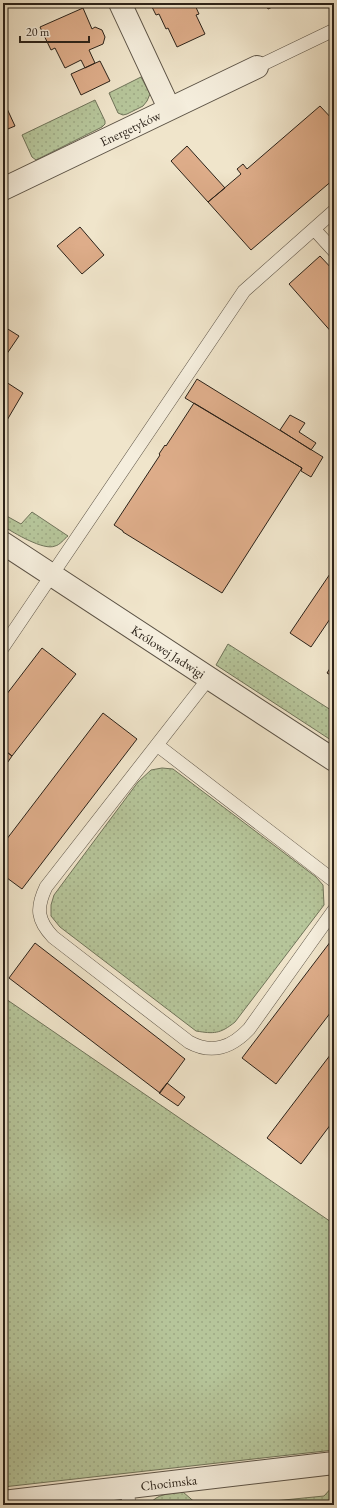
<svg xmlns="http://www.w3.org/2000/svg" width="337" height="1508" font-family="'EB Garamond',serif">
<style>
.grass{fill:url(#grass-dots);stroke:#70745a}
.building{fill:#dead8a;stroke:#2b2219}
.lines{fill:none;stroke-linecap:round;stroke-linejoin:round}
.service-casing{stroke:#5c5346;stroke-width:14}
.minor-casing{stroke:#5c5346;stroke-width:24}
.service{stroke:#f5eedd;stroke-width:13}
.minor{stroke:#f5eedd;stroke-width:22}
.labels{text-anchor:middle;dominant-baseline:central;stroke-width:4;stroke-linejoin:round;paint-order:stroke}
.street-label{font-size:13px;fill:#2b2219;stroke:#f5eedd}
</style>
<defs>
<pattern id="grass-dots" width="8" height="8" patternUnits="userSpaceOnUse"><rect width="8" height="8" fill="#b6c59a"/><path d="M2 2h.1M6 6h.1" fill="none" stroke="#9da984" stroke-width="1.8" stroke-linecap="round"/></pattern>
</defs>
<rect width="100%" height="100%" fill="#f0e5cb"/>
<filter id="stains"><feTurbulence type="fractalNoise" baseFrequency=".005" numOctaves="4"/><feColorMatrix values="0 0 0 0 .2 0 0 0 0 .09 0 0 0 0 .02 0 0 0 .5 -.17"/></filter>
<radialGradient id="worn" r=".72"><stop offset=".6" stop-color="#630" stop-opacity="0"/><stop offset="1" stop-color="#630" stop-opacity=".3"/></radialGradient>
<path class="grass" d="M 141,77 L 150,94 L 147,101 L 143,106 L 127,114 L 123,115 L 118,113 L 109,93 Z
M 95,100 L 105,121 L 105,124 L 102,127 L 36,160 L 32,157 L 22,135 Z
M 32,512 L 68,536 C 64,539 60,545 55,546 C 44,551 14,533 3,526 L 3,514 L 21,524 Z
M 228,644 L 334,712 L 334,742 L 216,665 Z
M 162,768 L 173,769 L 316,877 L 323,885 L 324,905 L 235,1022 C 220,1034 214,1034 196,1031 L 60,927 L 51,916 L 51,905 L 54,895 L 138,782 L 151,770 Z
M 3,997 L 334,1224 L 334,1450 L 3,1487 Z
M 334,1485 L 334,1505 L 234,1505 L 324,1496 Z
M 183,1492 L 198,1505 L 149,1505 C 157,1493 170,1494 183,1492 Z"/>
<path class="building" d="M 150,3 L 194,3 L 199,14 L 196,15 L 205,34 L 177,47 L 168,28 L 166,29 L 159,14 L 156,15 Z
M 265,3 L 281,3 L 268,9 Z
M 83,8 L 92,29 L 95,27 L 102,30 L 105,37 L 103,44 L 89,50 L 95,63 L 85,68 L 81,60 L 65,68 L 55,48 L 51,50 L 40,27 Z
M 100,61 L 110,81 L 81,95 L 71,74 Z
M 3,100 L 15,126 L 3,131 Z
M 320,106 L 334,121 L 334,179 L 251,250 L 208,202 L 241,174 L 237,169 L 243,164 L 247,169 Z
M 187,146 L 225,188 L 208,202 L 171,161 Z
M 80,227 L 104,255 L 82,274 L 57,246 Z
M 320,256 L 334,271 L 334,335 L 289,284 Z
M 3,326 L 19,336 L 4,358 L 3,357 Z
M 197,379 L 323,457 L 311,477 L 301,471 L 302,468 L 185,398 Z
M 3,380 L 23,393 L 3,427 Z
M 194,403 L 302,468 L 222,593 L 123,532 L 123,531 L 114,525 L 160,455 L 159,454 L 165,445 L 166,446 Z
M 290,415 L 305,423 L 299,432 L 316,443 L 311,450 L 280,430 Z
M 334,568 L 334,613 L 311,647 L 290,633 Z
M 42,648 L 76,674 L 12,756 L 3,749 L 3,699 Z
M 334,662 L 334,677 L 327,673 Z
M 103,713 L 137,739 L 22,889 L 3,875 L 3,844 Z
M 3,749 L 12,756 L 3,769 Z
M 334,937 L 334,1008 L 276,1084 L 242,1058 Z
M 35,943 L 185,1059 L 160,1093 L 9,978 Z
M 334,1050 L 334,1120 L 301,1164 L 267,1138 Z
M 167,1083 L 185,1097 L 178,1106 L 159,1093 Z"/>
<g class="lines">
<g class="service-casing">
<path id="service" d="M 257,67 L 334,30
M 314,229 L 334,251
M 3,647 L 244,291 L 334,211
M 209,678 L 46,887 C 36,908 37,920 53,937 L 189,1042 C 213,1055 232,1047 249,1029 L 334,910
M 157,745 L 334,881
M 127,1487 L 129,1505"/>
</g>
<g class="minor-casing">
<g id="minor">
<path d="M 120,3 L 169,108"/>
<path id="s1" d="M 3,189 L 257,67"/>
<path id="s2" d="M 3,543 L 334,760"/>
<path id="s3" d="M 3,1502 L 334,1463"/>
</g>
</g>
<use href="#service" class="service"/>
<use href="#minor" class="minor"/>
</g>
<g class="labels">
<g class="street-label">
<text stroke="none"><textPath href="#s1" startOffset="141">Energetyków</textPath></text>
<text stroke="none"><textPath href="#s2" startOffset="198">Królowej Jadwigi</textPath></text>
<text stroke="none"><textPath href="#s3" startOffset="167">Chocimska</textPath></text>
</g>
</g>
<rect width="337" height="1508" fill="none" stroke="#f0e5cb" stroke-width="16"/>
<rect x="4" y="4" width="329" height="1500" fill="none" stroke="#2b2219" stroke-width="2"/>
<rect x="8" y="8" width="321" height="1492" fill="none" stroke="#2b2219"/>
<path d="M20 36v6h69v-6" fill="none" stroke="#2b2219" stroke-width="2"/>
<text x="26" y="36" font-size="12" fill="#2b2219" stroke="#f5eedd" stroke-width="3" paint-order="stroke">20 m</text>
<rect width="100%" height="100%" filter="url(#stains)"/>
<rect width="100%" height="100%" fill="url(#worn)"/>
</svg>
